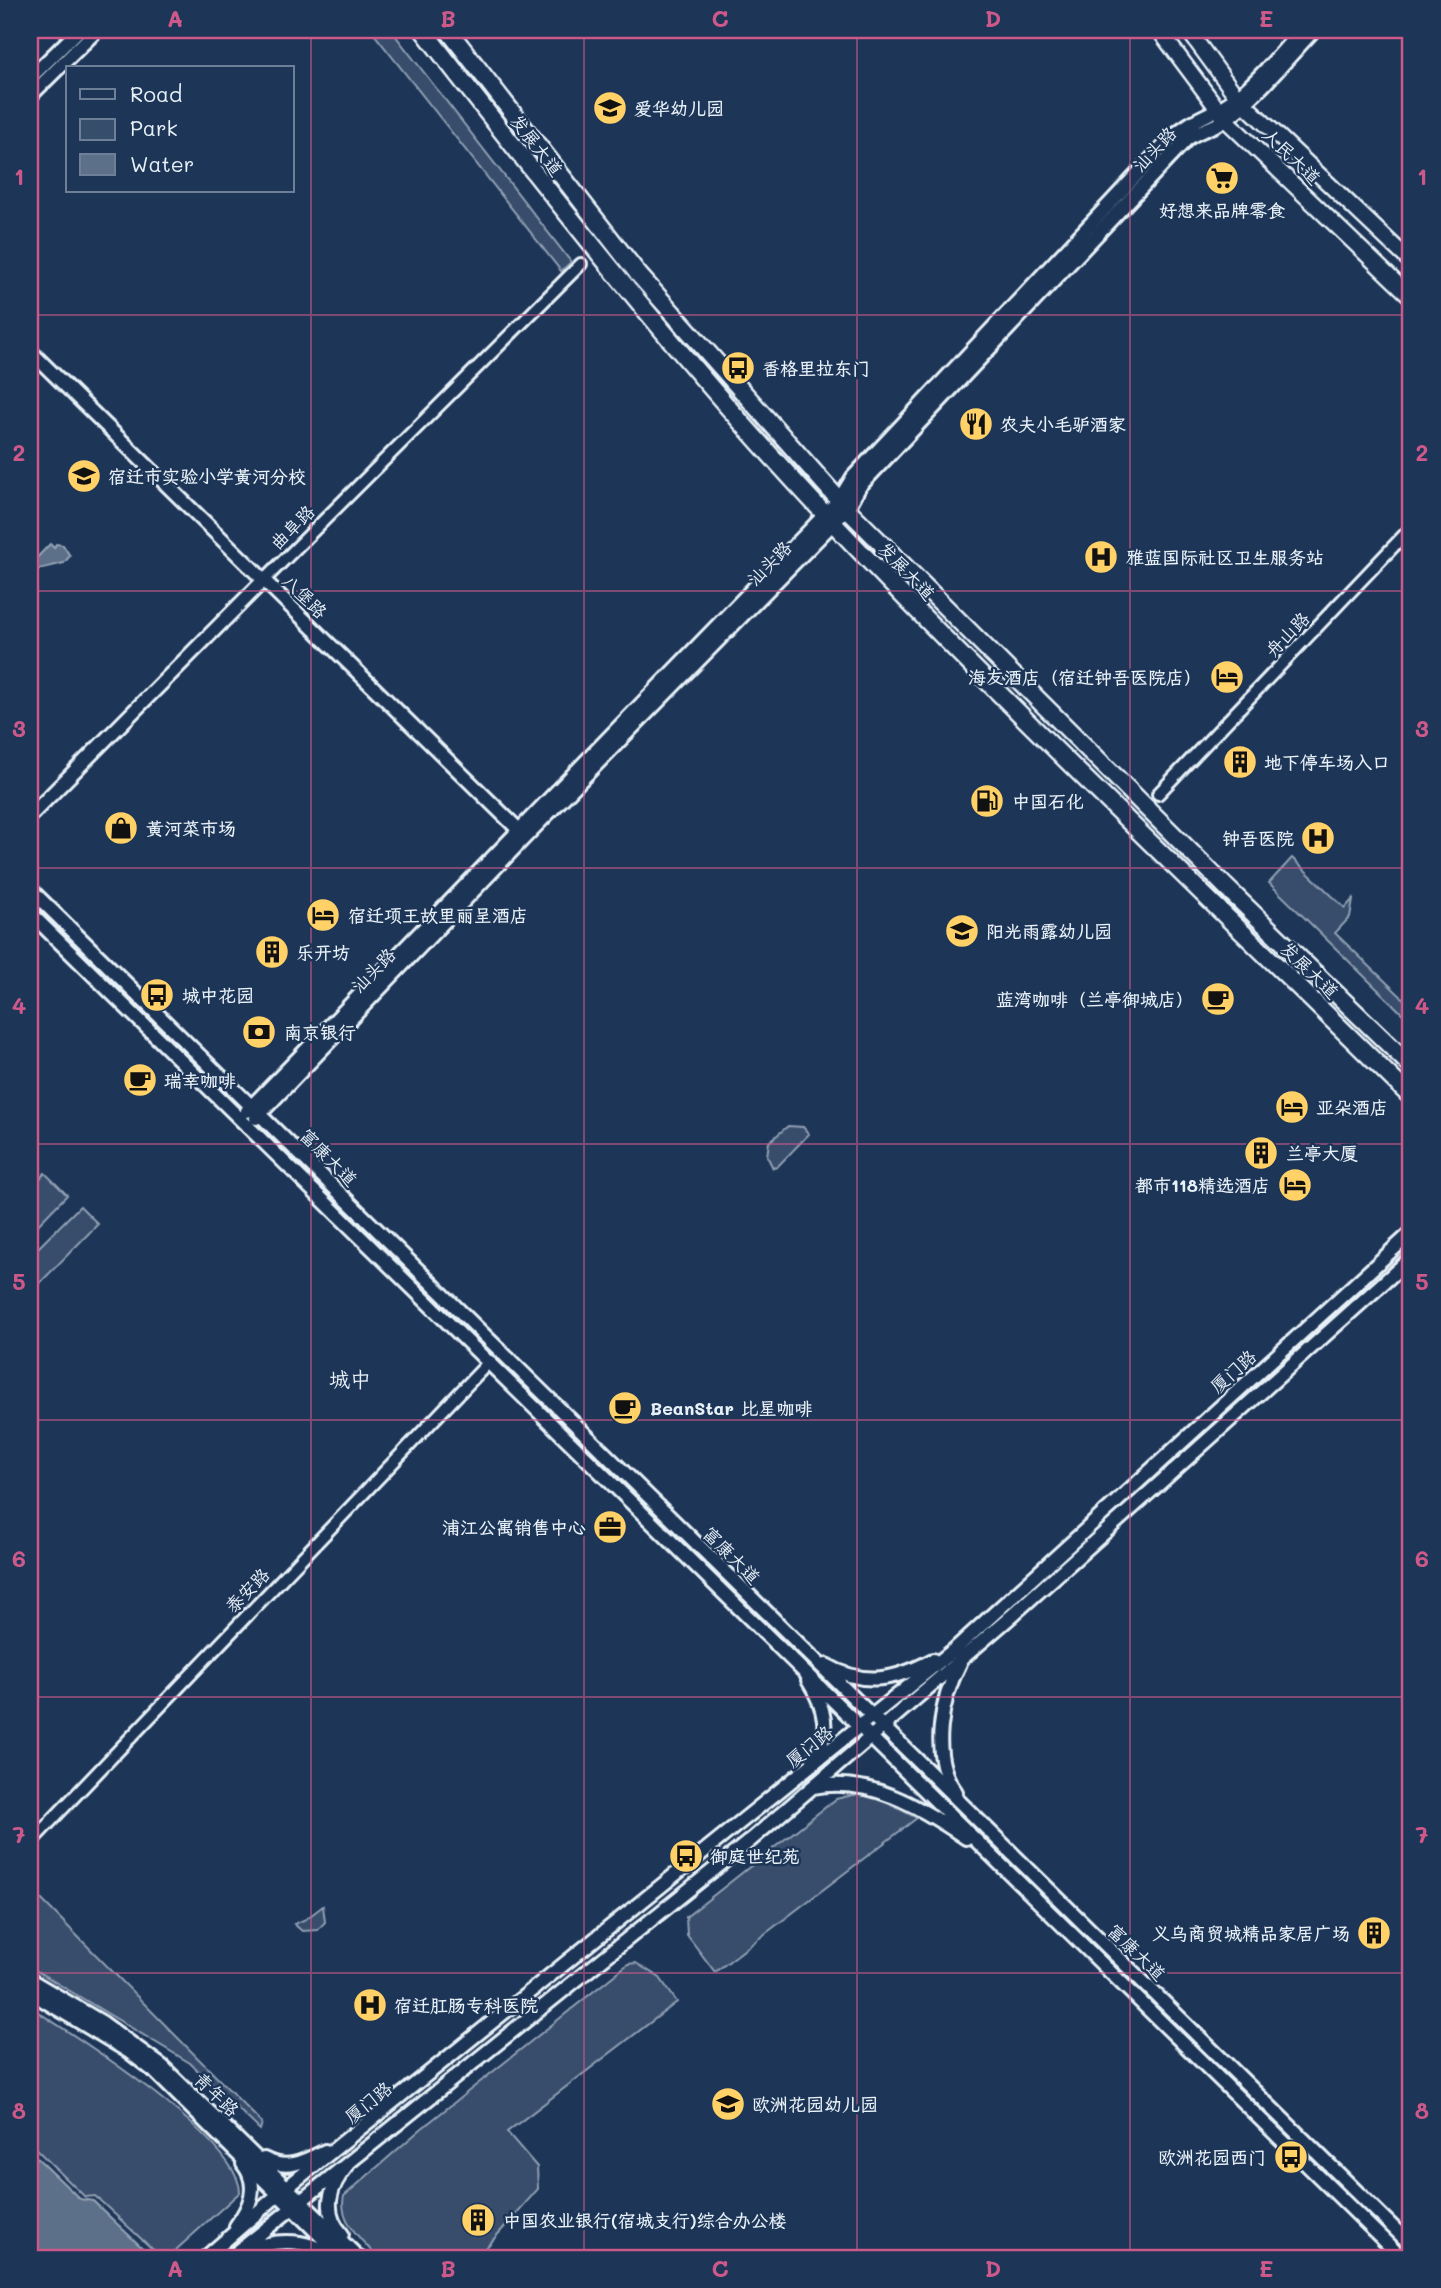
<svg xmlns="http://www.w3.org/2000/svg" width="1441" height="2288" font-family="Mali,'LXGW WenKai TC',sans-serif">
<style>
.green{fill:#374d6c;stroke:#909fb2;stroke-width:2}
.water{fill:#5d7089;stroke:#95a4b5;stroke-width:2}
.lines{fill:none;stroke-linecap:round;stroke-linejoin:round}
.minor-casing{stroke:#e8f1f8;stroke-width:16}
.tertiary-casing{stroke:#e8f1f8;stroke-width:18}
.secondary-casing{stroke:#e8f1f8;stroke-width:19}
.primary-casing{stroke:#e8f1f8;stroke-width:21}
.minor{stroke:#1d3557;stroke-width:10}
.tertiary{stroke:#1d3557;stroke-width:12}
.secondary{stroke:#1d3557;stroke-width:14}
.primary{stroke:#1d3557;stroke-width:16}
.grid{fill:none;stroke:#cd598a;stroke-width:2;stroke-opacity:0.55}
.labels{text-anchor:middle;dominant-baseline:central;stroke-width:5;stroke-linejoin:round;paint-order:stroke}
.poi-label{font-size:18px;font-weight:bold;fill:#e8f1f8;stroke:#1d3557;text-anchor:start}
.street-label{font-size:18px;fill:#e8f1f8;stroke:#1d3557}
.quarter-label{font-size:21px;fill:#e8f1f8;stroke:#1d3557}
.neatline{fill:none;stroke:#cd598a;stroke-width:2.5}
.grid-label{font-size:23px;text-anchor:middle;font-weight:bold;fill:#cd598a}
</style>
<rect width="100%" height="100%" fill="#1d3557"/>
<filter id="ink" filterUnits="userSpaceOnUse"><feTurbulence type="fractalNoise" baseFrequency=".0143" numOctaves="2"/><feDisplacementMap in="SourceGraphic" scale="14" xChannelSelector="R" yChannelSelector="G"/><feConvolveMatrix kernelMatrix="1 2 1 2 8 2 1 2 1" color-interpolation-filters="sRGB"/></filter>
<g filter="url(#ink)">
<path class="green" d="M 371,30 L 391,30 L 571,262 L 561,271 Z
M 1292,858 L 1345,908 L 1353,899 L 1350,917 L 1335,933 L 1411,1006 L 1411,1022 L 1269,883 Z
M 788,1126 L 803,1127 L 809,1134 L 777,1167 L 773,1168 L 767,1156 L 769,1142 Z
M 45,1173 L 67,1195 L 30,1233 L 30,1189 Z
M 80,1206 L 98,1224 L 30,1293 L 30,1256 Z
M 857,1794 L 880,1799 L 917,1818 L 715,1972 L 687,1935 L 686,1917 L 836,1799 Z
M 30,1888 L 262,2123 L 260,2130 L 190,2063 L 30,1967 Z
M 323,1906 L 325,1922 L 318,1930 L 302,1931 L 294,1924 L 306,1919 Z
M 636,1963 L 660,1978 L 677,2002 L 507,2132 L 537,2167 L 538,2189 L 477,2258 L 378,2258 C 363,2241 338,2221 344,2196 L 421,2129 L 628,1964 Z
M 30,2007 C 74,2035 239,2139 240,2192 L 167,2258 L 162,2258 L 95,2196 L 85,2197 L 30,2143 Z"/>
<path class="water" d="M 50,544 L 54,548 L 56,544 L 63,545 L 70,556 L 64,563 L 39,569 L 30,586 L 30,565 Z
M 30,2151 L 80,2199 L 93,2201 L 153,2258 L 30,2258 Z"/>
<g class="lines">
<g class="minor-casing">
<path id="minor" d="M 264,580 L 581,264
M 1158,794 L 1411,528
M 30,1843 L 490,1361"/>
</g>
<g class="tertiary-casing">
<path id="tertiary" d="M 30,78 L 79,30
M 30,96 L 97,30
M 30,351 L 525,836
M 30,816 L 264,580
M 30,889 L 1411,2245
M 30,913 L 1402,2258
M 247,1111 L 839,500 L 853,477 L 1172,137 C 1195,116 1214,115 1237,97 C 1261,78 1281,52 1302,30
M 256,1118 L 525,837 L 847,509 L 860,486 L 1186,140 C 1199,129 1216,128 1229,117 C 1261,92 1286,59 1314,30
M 826,1665 C 864,1687 896,1680 933,1660
M 808,1680 C 825,1707 832,1733 813,1760
M 813,1787 C 870,1776 920,1807 966,1838
M 956,1792 C 929,1758 941,1699 960,1663
M 30,1980 L 103,2023 L 162,2066 L 359,2258
M 30,1992 L 128,2051 L 154,2071 L 343,2258
M 264,2159 C 287,2171 303,2162 325,2151
M 236,2226 C 250,2207 260,2185 243,2164
M 342,2234 C 322,2212 329,2187 347,2166
M 238,2256 C 268,2238 306,2236 334,2258
M 205,2258 L 280,2193 L 955,1649 L 1411,1233
M 230,2258 L 752,1839 L 1007,1620 L 1411,1258"/>
</g>
<g class="secondary-casing">
<path id="secondary" d="M 1159,30 L 1226,120 L 1411,297
M 1188,30 L 1237,97 L 1411,262"/>
</g>
<g class="primary-casing">
<path id="primary" d="M 423,30 C 554,199 687,369 835,525 C 1021,721 1218,907 1411,1097
M 448,30 L 639,275 L 847,509 L 1228,889 L 1411,1066"/>
</g>
<use href="#minor" class="minor"/>
<use href="#tertiary" class="tertiary"/>
<use href="#secondary" class="secondary"/>
<use href="#primary" class="primary"/>
</g>
</g>
<path class="grid" d="M 311,30 L 311,2258M 584,30 L 584,2258M 857,30 L 857,2258M 1130,30 L 1130,2258M 30,315 L 1411,315M 30,591 L 1411,591M 30,868 L 1411,868M 30,1144 L 1411,1144M 30,1420 L 1411,1420M 30,1697 L 1411,1697M 30,1973 L 1411,1973"/>
<defs>
<g id="school-disc" transform="scale(1.75)"><circle r="9.5" fill="#ffd166" stroke="#1d3557"/><path d="M0-5L7-2L0 1L-7-2ZM-4 1L0 2.5L4 1V4Q0 6-4 4Z" fill="#111"/></g>
<g id="supermarket-disc" transform="scale(1.75)"><circle r="9.5" fill="#ffd166" stroke="#1d3557"/><path d="M-6-5.5h2.5l.6 2H6L4.5 2H-2.5L-4.4-4H-6ZM-1.5 3.2a1.3 1.3 0 1 0 .1 0ZM3 3.2a1.3 1.3 0 1 0 .1 0Z" fill="#111"/></g>
<g id="bus-disc" transform="scale(1.75)"><circle r="9.5" fill="#ffd166" stroke="#1d3557"/><path d="M-5-6H5V4H4V6H2V4H-2V6H-4V4H-5ZM-3.5-4V0h7V-4ZM-3.5 1.2v1.5H-2V1.2ZM2 1.2v1.5H3.5V1.2Z" fill="#111"/></g>
<g id="restaurant-disc" transform="scale(1.75)"><circle r="9.5" fill="#ffd166" stroke="#1d3557"/><path d="M-5-6h1v4h1v-4h1v4h1v-4h1v5L-1.5 .5V6h-2V.5L-5-1ZM5-6V6H3V1.5H1.5Q1.5-4 5-6Z" fill="#111"/></g>
<g id="hospital-disc" transform="scale(1.75)"><circle r="9.5" fill="#ffd166" stroke="#1d3557"/><path d="M-5-5h3v3.5h4V-5h3V5h-3V1.5h-4V5h-3Z" fill="#111"/></g>
<g id="hotel-disc" transform="scale(1.75)"><circle r="9.5" fill="#ffd166" stroke="#1d3557"/><path d="M-6-4.5h1.5V1H6V5H4.5V3h-9V5H-6ZM-4 0a1.8 1.8 0 1 1 3.6 0ZM.5 0V-2.5h3Q6-2.5 6 0Z" fill="#111"/></g>
<g id="building-disc" transform="scale(1.75)"><circle r="9.5" fill="#ffd166" stroke="#1d3557"/><path d="M-4-6H4V6H1V3H-1V6H-4ZM-2.5-4.3h1.7v1.8h-1.7ZM.8-4.3h1.7v1.8H.8ZM-2.5-1h1.7V.8h-1.7ZM.8-1h1.7V.8H.8Z" fill="#111"/></g>
<g id="fuel-disc" transform="scale(1.75)"><circle r="9.5" fill="#ffd166" stroke="#1d3557"/><path d="M-5.5-6h7V0h2V4h1.3V-2.5L3-4.5l.8-.8L6-3V5H2.5V1h-1V6h-7ZM-4.2-4.7v3.2H.2V-4.7Z" fill="#111"/></g>
<g id="shop-disc" transform="scale(1.75)"><circle r="9.5" fill="#ffd166" stroke="#1d3557"/><path d="M-5-2.5h2.3a2.7 3.5 0 0 1 5.4 0H5L5.5 6h-11ZM-1.5-2.5h3a1.5 2.3 0 0 0-3 0Z" fill="#111"/></g>
<g id="cafe-disc" transform="scale(1.75)"><circle r="9.5" fill="#ffd166" stroke="#1d3557"/><path d="M-5.5-4.5H6V0H3Q3 3.5 0 3.5H-2.5Q-5.5 3.5-5.5 0ZM3-3.2v2h1.7v-2ZM-6 4.5H4V6H-6Z" fill="#111"/></g>
<g id="bank-disc" transform="scale(1.75)"><circle r="9.5" fill="#ffd166" stroke="#1d3557"/><path d="M-6-4H6V4H-6ZM0-2.3a2.3 2.3 0 1 0 0 4.6a2.3 2.3 0 1 0 0-4.6Z" fill="#111"/></g>
<g id="office-disc" transform="scale(1.75)"><circle r="9.5" fill="#ffd166" stroke="#1d3557"/><path d="M-6-3h4V-5.5h4V-3h4V5H-6ZM-1-4.5V-3h2v-1.5ZM-6 0V1H6V0Z" fill="#111"/></g>
</defs>
<g fill-rule="evenodd">
<use href="#school-disc" x="610" y="108"/>
<use href="#supermarket-disc" x="1222" y="178"/>
<use href="#bus-disc" x="738" y="368"/>
<use href="#restaurant-disc" x="976" y="424"/>
<use href="#school-disc" x="84" y="476"/>
<use href="#hospital-disc" x="1101" y="557"/>
<use href="#hotel-disc" x="1227" y="677"/>
<use href="#building-disc" x="1240" y="762"/>
<use href="#fuel-disc" x="987" y="801"/>
<use href="#shop-disc" x="121" y="828"/>
<use href="#hospital-disc" x="1318" y="838"/>
<use href="#hotel-disc" x="323" y="915"/>
<use href="#school-disc" x="962" y="931"/>
<use href="#building-disc" x="272" y="952"/>
<use href="#bus-disc" x="157" y="995"/>
<use href="#cafe-disc" x="1218" y="999"/>
<use href="#bank-disc" x="259" y="1032"/>
<use href="#cafe-disc" x="140" y="1080"/>
<use href="#hotel-disc" x="1292" y="1107"/>
<use href="#building-disc" x="1261" y="1153"/>
<use href="#hotel-disc" x="1295" y="1185"/>
<use href="#cafe-disc" x="625" y="1408"/>
<use href="#office-disc" x="610" y="1527"/>
<use href="#bus-disc" x="686" y="1856"/>
<use href="#building-disc" x="1374" y="1933"/>
<use href="#hospital-disc" x="370" y="2005"/>
<use href="#school-disc" x="728" y="2104"/>
<use href="#bus-disc" x="1291" y="2157"/>
<use href="#building-disc" x="478" y="2220"/>
</g>
<g class="labels">
<g class="poi-label">
<text x="634" y="108">爱华幼儿园</text>
<text x="1222" y="210" text-anchor="middle">好想来品牌零食</text>
<text x="762" y="368">香格里拉东门</text>
<text x="1000" y="424">农夫小毛驴酒家</text>
<text x="108" y="476">宿迁市实验小学黄河分校</text>
<text x="1126" y="557">雅蓝国际社区卫生服务站</text>
<text x="1202" y="677" text-anchor="end">海友酒店（宿迁钟吾医院店）</text>
<text x="1264" y="762">地下停车场入口</text>
<text x="1012" y="801">中国石化</text>
<text x="146" y="828">黄河菜市场</text>
<text x="1294" y="838" text-anchor="end">钟吾医院</text>
<text x="348" y="915">宿迁项王故里丽呈酒店</text>
<text x="986" y="931">阳光雨露幼儿园</text>
<text x="296" y="952">乐开坊</text>
<text x="182" y="995">城中花园</text>
<text x="1194" y="999" text-anchor="end">蓝湾咖啡（兰亭御城店）</text>
<text x="284" y="1032">南京银行</text>
<text x="164" y="1080">瑞幸咖啡</text>
<text x="1316" y="1107">亚朵酒店</text>
<text x="1286" y="1153">兰亭大厦</text>
<text x="1270" y="1185" text-anchor="end">都市118精选酒店</text>
<text x="650" y="1408">BeanStar 比星咖啡</text>
<text x="586" y="1527" text-anchor="end">浦江公寓销售中心</text>
<text x="710" y="1856">御庭世纪苑</text>
<text x="1350" y="1933" text-anchor="end">义乌商贸城精品家居广场</text>
<text x="394" y="2005">宿迁肛肠专科医院</text>
<text x="752" y="2104">欧洲花园幼儿园</text>
<text x="1266" y="2157" text-anchor="end">欧洲花园西门</text>
<text x="503" y="2220">中国农业银行(宿城支行)综合办公楼</text>
</g>
<g class="street-label">
<text transform="translate(537 145) rotate(52)">发展大道</text>
<text transform="translate(1154 149) rotate(-47)">汕头路</text>
<text transform="translate(1292 156) rotate(44)">人民大道</text>
<text transform="translate(292 527) rotate(-45)">曲阜路</text>
<text transform="translate(769 563) rotate(-46)">汕头路</text>
<text transform="translate(907 571) rotate(46)">发展大道</text>
<text transform="translate(305 596) rotate(44)">八堡路</text>
<text transform="translate(1287 634) rotate(-46)">舟山路</text>
<text transform="translate(373 970) rotate(-46)">汕头路</text>
<text transform="translate(1310 970) rotate(44)">发展大道</text>
<text transform="translate(329 1157) rotate(45)">富康大道</text>
<text transform="translate(1233 1371) rotate(-42)">厦门路</text>
<text transform="translate(732 1555) rotate(45)">富康大道</text>
<text transform="translate(247 1590) rotate(-46)">泰安路</text>
<text transform="translate(809 1746) rotate(-39)">厦门路</text>
<text transform="translate(1137 1952) rotate(44)">富康大道</text>
<text transform="translate(217 2094) rotate(44)">青年路</text>
<text transform="translate(368 2102) rotate(-39)">厦门路</text>
</g>
<g class="quarter-label">
<text x="350" y="1378">城中</text>
</g>
</g>
<rect width="1441" height="2288" fill="none" stroke="#1d3557" stroke-width="77"/>
<rect x="66" y="66" width="228" height="126" fill="#1d3557" stroke="#6e8097" stroke-width="2"/>
<rect x="80" y="89" width="35" height="10" fill="#1d3557" stroke="#6e8097" stroke-width="2"/>
<text x="130" y="102" font-size="21" fill="#e8f1f8">Road</text>
<rect x="80" y="119" width="35" height="21" fill="#374d6c" stroke="#6e8097" stroke-width="2"/>
<text x="130" y="136" font-size="21" fill="#e8f1f8">Park</text>
<rect x="80" y="154" width="35" height="21" fill="#5d7089" stroke="#6e8097" stroke-width="2"/>
<text x="130" y="172" font-size="21" fill="#e8f1f8">Water</text>
<rect x="38" y="38" width="1364" height="2212" class="neatline"/>
<g class="grid-label">
<text x="175" y="27">A</text>
<text x="448" y="27">B</text>
<text x="720" y="27">C</text>
<text x="993" y="27">D</text>
<text x="1266" y="27">E</text>
<text x="19" y="185">1</text>
<text x="1422" y="185">1</text>
<text x="19" y="461">2</text>
<text x="1422" y="461">2</text>
<text x="19" y="737">3</text>
<text x="1422" y="737">3</text>
<text x="19" y="1014">4</text>
<text x="1422" y="1014">4</text>
<text x="19" y="1290">5</text>
<text x="1422" y="1290">5</text>
<text x="19" y="1567">6</text>
<text x="1422" y="1567">6</text>
<text x="19" y="1843">7</text>
<text x="1422" y="1843">7</text>
<text x="19" y="2119">8</text>
<text x="1422" y="2119">8</text>
<text x="175" y="2277">A</text>
<text x="448" y="2277">B</text>
<text x="720" y="2277">C</text>
<text x="993" y="2277">D</text>
<text x="1266" y="2277">E</text>
</g>
</svg>
